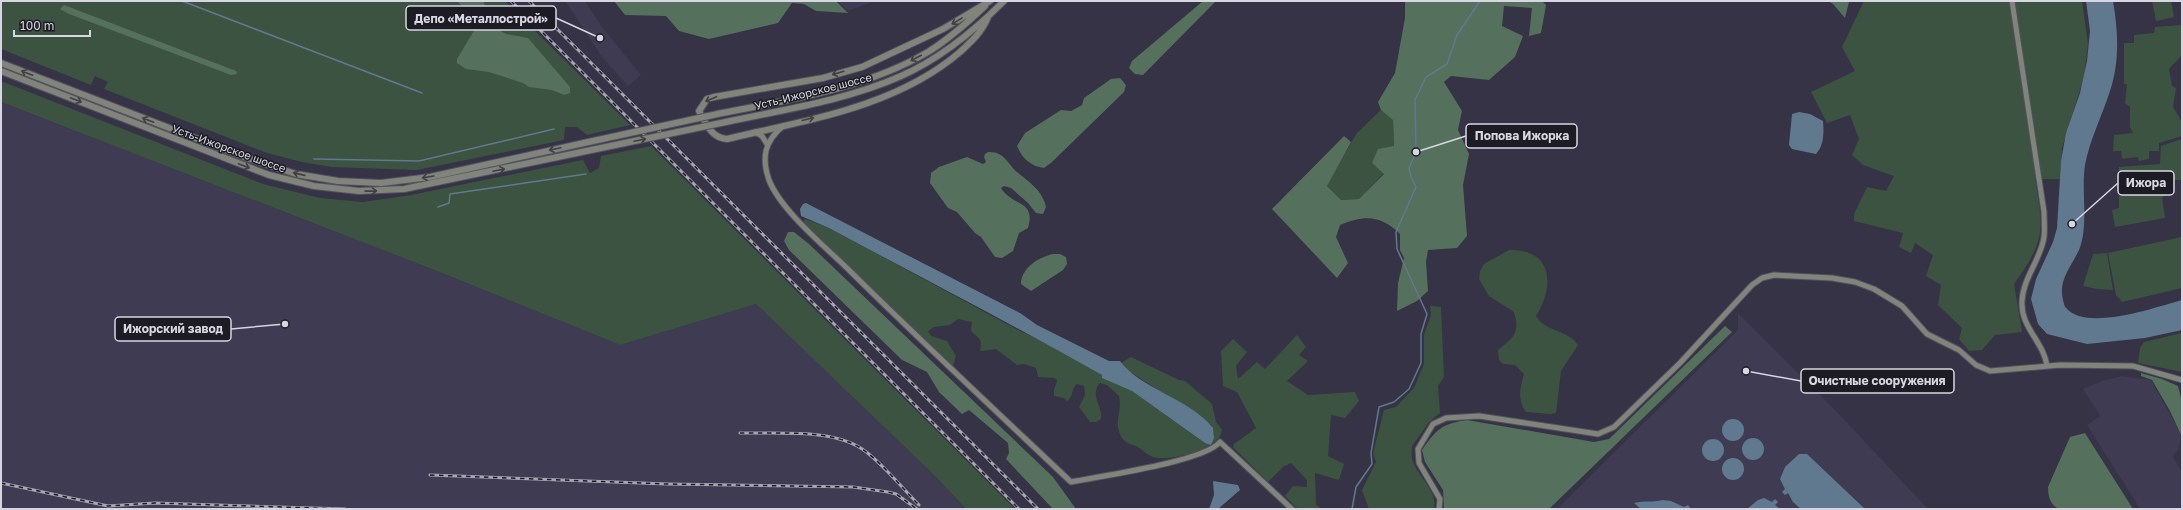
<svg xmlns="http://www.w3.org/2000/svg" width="2183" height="510" font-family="'Golos Text',sans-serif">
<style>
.built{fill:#3e3b53}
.green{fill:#3c5342}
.forest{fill:#55705c}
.water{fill:#60798f}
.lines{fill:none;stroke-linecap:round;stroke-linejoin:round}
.stream{stroke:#60798f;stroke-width:1.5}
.minor-casing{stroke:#525061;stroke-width:7}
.tertiary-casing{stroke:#525061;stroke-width:8}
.minor{stroke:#81847b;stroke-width:5}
.tertiary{stroke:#81847b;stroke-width:6}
.rail-casing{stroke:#a7a6b4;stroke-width:3}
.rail{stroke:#1d1c24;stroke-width:1.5;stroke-dasharray:4.5;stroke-linecap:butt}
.tertiary-bridge-casing{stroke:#525061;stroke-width:8;stroke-linecap:butt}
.tertiary-bridge{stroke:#81847b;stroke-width:6}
.oneway{stroke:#404042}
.labels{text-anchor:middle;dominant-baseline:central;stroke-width:3;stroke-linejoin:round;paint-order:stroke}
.street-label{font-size:11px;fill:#d7d6e2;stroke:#1d1c24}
.leader{fill:none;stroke:#d7d6e2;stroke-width:1.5}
.callout-dot{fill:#d7d6e2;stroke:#1d1c24;stroke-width:1.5}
.callout{fill:#1d1c24;stroke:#d7d6e2;stroke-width:1.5}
.callout-label{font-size:12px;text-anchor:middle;font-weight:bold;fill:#d7d6e2}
</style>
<rect width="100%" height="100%" fill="#353345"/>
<path class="built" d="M 565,1 L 585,1 L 602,27 L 641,75 L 628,86 L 602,57 Z
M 837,1 L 875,1 L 848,11 Z
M 1,102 L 442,273 L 620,345 L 756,304 L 935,476 L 966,509 L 1,509 Z
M 1738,313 L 1837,412 L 1928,509 L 1557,509 L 1738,330 Z
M 2122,376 L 2151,380 L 2175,423 L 2181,437 L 2178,450 L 2173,456 L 2182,473 L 2182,509 L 2140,509 L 2087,425 L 2100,416 L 2083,389 L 2102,381 Z"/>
<path class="green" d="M 1,1 L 505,1 L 630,125 L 587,135 L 577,127 L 565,127 L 564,140 L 417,170 L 332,167 L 302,162 L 267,153 L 104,89 L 108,82 L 95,76 L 91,85 L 1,49 Z
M 1864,1 L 2082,1 L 2088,44 L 2084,77 L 2062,148 L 2060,179 L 2035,179 C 2044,231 2045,241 2014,284 L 2022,332 L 1995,335 L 1982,350 L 1969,351 L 1959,339 L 1962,328 L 1938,305 L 1941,285 L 1926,276 L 1933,255 L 1915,243 L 1911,253 L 1899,247 L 1903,233 L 1854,221 L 1854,214 L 1867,187 L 1886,191 L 1894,176 L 1863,165 L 1852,155 L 1859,139 L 1850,115 L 1827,123 L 1811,92 L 1855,71 L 1842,47 Z
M 2152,1 L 2171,1 L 2174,17 L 2156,21 Z
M 2182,25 L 2182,55 L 2169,69 L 2172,86 L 2176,88 L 2173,107 L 2182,122 L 2182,136 L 2159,143 L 2159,151 L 2149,151 L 2149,159 L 2139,161 L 2138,157 L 2122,159 L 2121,151 L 2113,151 L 2114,135 L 2133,133 L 2130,127 L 2130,107 L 2125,103 L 2127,84 L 2124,84 L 2124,43 L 2134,43 L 2134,35 L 2154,33 L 2155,27 Z
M 1,81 L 263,184 L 320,198 L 363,202 L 411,195 L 583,160 L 590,173 L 599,168 L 601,156 L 651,146 L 1015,509 L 966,509 L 935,476 L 756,304 L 620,345 L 442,273 L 1,102 Z
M 1381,110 L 1393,119 L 1394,147 L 1372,163 L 1384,173 L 1359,199 L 1341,200 L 1327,186 L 1334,171 L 1357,133 Z
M 2182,139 L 2182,180 L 2171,180 L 2169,191 L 2162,198 L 2165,218 L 2115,227 L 2112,210 L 2119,208 L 2119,167 L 2160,164 L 2161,146 Z
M 805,219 L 829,228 L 1020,331 L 1057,348 L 1102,375 L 1103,378 L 1132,391 L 1205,443 L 1211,425 L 1129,371 L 1121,363 L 1131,357 L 1179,380 L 1185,381 L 1212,404 L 1216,422 L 1222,430 C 1220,450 1169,462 1153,457 C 1147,455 1143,450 1138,447 C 1133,444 1126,444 1122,438 C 1112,422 1123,412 1119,396 L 1107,385 L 1100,383 C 1089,395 1103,406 1101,419 L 1096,422 L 1090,422 L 1079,407 L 1085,395 L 1084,386 L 1077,384 C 1071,388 1074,397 1067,401 L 1064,398 L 1054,396 L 1054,390 L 1057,381 L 1055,378 L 1038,377 L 1036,368 L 1024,364 L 1017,365 L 996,349 L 982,351 L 980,350 C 983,338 978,338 971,331 L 972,322 L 958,319 L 950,325 L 934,327 L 928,331 L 931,336 L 947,341 L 956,356 L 953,366 L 805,227 L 803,222 Z
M 2182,237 L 2182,288 L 2122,302 L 2116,295 L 2108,253 Z
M 1509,250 C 1553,249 1555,286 1536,316 C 1545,332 1567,329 1578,345 L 1561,371 L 1556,413 L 1550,414 L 1526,412 C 1517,399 1520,389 1524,374 L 1515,365 L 1503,364 L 1499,360 L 1498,350 C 1514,337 1520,334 1514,312 L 1489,296 L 1479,279 L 1480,271 L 1484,264 Z
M 2107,253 L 2113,290 L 2097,289 L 2083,286 L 2093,254 Z
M 1430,306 L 1441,307 L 1444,377 L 1438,386 L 1440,413 L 1429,422 L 1412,446 C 1412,451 1411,457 1413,462 C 1419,478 1438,491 1434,509 L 1369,509 L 1362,490 L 1376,462 L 1373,453 L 1384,410 L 1396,407 L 1414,388 L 1424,364 L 1424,335 L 1431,315 Z
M 2182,333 L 2182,372 L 2138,363 L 2140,348 L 2144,342 Z
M 1297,335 L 1306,347 L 1299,355 L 1308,361 L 1287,381 L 1308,395 L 1355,392 L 1359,401 L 1345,418 L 1331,415 L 1328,456 L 1344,464 L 1339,480 L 1315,473 L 1316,505 L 1322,509 L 1298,509 L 1285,496 L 1293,486 L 1307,487 L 1307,480 L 1291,463 L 1283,467 L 1268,482 L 1233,447 L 1234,444 L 1256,428 L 1237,392 L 1223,386 L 1221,351 L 1233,339 L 1247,352 L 1236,366 L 1238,379 L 1257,362 L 1265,369 Z"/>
<path class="forest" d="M 457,1 L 483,1 L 494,27 L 506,34 L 528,38 L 570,87 L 570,93 L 564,95 L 552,90 L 529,87 L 523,83 L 489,72 L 466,69 L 457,63 L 457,59 L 475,29 L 467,11 Z
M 614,1 L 836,1 L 848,13 L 816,11 L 804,4 L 792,3 L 778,23 L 709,39 L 679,31 L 666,16 L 625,15 Z
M 1203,1 L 1216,1 L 1143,75 L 1135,74 L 1129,68 L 1132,61 Z
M 1405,1 L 1542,1 L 1546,5 L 1541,33 L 1529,36 L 1532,8 L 1504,6 L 1502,26 L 1523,36 L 1515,57 L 1489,80 L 1451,76 L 1444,82 L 1462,111 L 1458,130 L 1469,154 L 1463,185 L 1467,236 L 1457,248 L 1428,250 L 1426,262 L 1428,291 L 1417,301 L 1397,311 L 1398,283 L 1404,258 L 1400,250 L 1400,234 C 1380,215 1365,215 1340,225 L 1336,237 L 1348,263 L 1337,278 L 1272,209 L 1344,136 L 1351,142 L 1327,186 L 1341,200 L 1359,199 L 1384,174 L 1372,163 L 1378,149 L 1394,146 L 1393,120 L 1381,110 L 1378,102 L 1395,73 L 1405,18 Z
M 1828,1 L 1849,2 L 1845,18 L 1833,4 Z
M 64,5 L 236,71 L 237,74 L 231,75 L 69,14 L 60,9 Z
M 1120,78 L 1126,85 L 1124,92 L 1052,162 L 1044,168 C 1030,166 1022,158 1017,146 L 1025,133 L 1061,110 L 1071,111 L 1082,105 L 1084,98 L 1111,79 Z
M 988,152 C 1004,151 1007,163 1017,172 C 1029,182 1043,191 1046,207 L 1043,214 L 1036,213 L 1028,203 L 1011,188 L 1004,186 L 1001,188 C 1013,207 1036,200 1028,228 L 1019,233 L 1013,251 L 1002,258 L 995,257 L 981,237 L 975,233 L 957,212 L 948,208 L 930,183 L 931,173 L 939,167 L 967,157 L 983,164 L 986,162 L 984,157 L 985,154 Z
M 788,232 L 794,232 L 809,244 L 1053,477 L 1076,509 L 1053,509 L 1006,459 L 1009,453 L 1008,443 L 969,410 L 962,414 L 939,392 L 927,372 L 902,360 L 789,250 L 784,241 Z
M 1053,254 L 1060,254 L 1066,257 L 1067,264 L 1063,270 L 1031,291 L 1021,284 C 1021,268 1039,257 1053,254 Z
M 1725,326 L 1732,332 L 1549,509 L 1444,509 L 1443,490 L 1425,462 L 1422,450 C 1437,429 1441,424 1467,420 L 1594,442 L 1609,439 Z
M 2141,373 L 2162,379 L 2178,386 L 2182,402 L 2182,437 L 2170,411 L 2152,380 L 2141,376 Z
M 2085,433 L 2133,509 L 2059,509 C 2050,505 2048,496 2048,487 L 2070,437 Z"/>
<path class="water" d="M 2086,1 L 2113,1 C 2118,31 2120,61 2110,91 C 2102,116 2090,139 2085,165 C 2081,191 2089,226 2079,250 C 2071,267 2058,280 2063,300 C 2064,303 2064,306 2066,308 C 2087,332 2156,307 2182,300 L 2182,330 L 2145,338 L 2087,344 L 2047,334 L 2038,324 L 2031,299 L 2036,279 L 2053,242 L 2057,228 L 2061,161 L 2066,133 L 2080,93 L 2087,61 L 2090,31 Z
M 1799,112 L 1810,114 L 1823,121 C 1824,132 1824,146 1816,154 L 1792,149 L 1789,145 C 1790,134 1791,125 1792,114 Z
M 806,203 L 1020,313 L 1037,325 L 1109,361 L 1120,361 C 1142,390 1189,398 1213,428 L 1214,438 L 1211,445 L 1205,443 L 1132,391 L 1102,378 L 1102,375 C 1012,324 920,277 829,228 L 801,216 L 800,209 L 803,204 Z
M1722 430a11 11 0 1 1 22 0a11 11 0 1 1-22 0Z
M1742 449a11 11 0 1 1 22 0a11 11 0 1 1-22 0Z
M1702 450a11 11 0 1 1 22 0a11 11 0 1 1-22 0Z
M 1799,454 L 1807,454 L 1865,509 L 1801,509 L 1793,502 L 1788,493 L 1785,495 L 1782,492 L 1785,489 L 1780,479 L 1785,467 Z
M1722 469a11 11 0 1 1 22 0a11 11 0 1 1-22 0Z
M 1213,481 L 1238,485 L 1240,490 L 1218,509 L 1209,509 L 1214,495 Z
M 1764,498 L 1772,502 L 1775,499 L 1778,502 L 1775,505 L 1780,509 L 1747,509 L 1758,500 Z
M 1663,500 L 1671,501 L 1684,507 L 1688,505 L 1691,509 L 1641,509 L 1634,503 C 1644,500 1653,503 1663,500 Z"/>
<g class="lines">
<path class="stream" d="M 182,1 L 422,93
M 314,159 L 419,161 L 554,129
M 438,207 L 449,203 L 450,194 L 586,174
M 1352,509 L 1356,487 L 1372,464 L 1371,453 L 1379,407 L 1394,402 L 1409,389 L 1421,363 L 1421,334 L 1427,314 L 1397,249 L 1396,232 L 1416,187 L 1411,177 L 1409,168 L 1416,152 L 1415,100 L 1426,77 L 1447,64 L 1457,35 L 1480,1"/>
<g class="minor-casing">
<path id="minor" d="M 2012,1 L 2044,212 C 2044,220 2045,229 2044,237 C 2041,259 2023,278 2022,301 C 2020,327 2044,342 2047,366
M 783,126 C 765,141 761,157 769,180 C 781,211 827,248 851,272 C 923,343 997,412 1071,482 C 1100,476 1203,462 1220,442 L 1292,509
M 755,132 L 762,136 L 767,144
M 1439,509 L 1440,499 L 1419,463 L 1418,449 L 1433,424 L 1446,418 L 1479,416 L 1598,434 L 1614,427 L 1680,363 L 1752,285 L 1762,278 L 1774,275 L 1832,278 L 1855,282 L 1874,289 L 1902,306 L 1927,334 L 1959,350 L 1976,365 L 1990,371 L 2060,365 L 2133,366 L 2182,380"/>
</g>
<g class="tertiary-casing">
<path id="tertiary" d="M 988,17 C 982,32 972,41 960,52 C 896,107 807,120 727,139 C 711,138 706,123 699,111 L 707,99 L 714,97 L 823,78 L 862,67 L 943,29 L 990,1
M 1,63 L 247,158 L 296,174 L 338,181 L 381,183 L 430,177 L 593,141
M 1,71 L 269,175 L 314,186 L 359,191 L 404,189 L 601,148
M 713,115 C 786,100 863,90 928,52 C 949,39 967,23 985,6
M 721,123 C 781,110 845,101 901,76 C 940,59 974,31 1004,1"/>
</g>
<use href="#minor" class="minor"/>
<use href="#tertiary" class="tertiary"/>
<g class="rail-casing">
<path id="rail" d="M 511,1 L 1019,509
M 529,1 L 1038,509
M 740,433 C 778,434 835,428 865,451 C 885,466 901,487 919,505
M 430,475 L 667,484 L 853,487 L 888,492 L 896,494 L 917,509
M 1,483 L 108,506 L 155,503 L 345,509"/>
</g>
<use href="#rail" class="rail"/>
<g class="tertiary-bridge-casing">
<path id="tertiary-bridge" d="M 593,141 L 713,115
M 601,148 L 721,123"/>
</g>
<use href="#tertiary-bridge" class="tertiary-bridge"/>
</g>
<defs><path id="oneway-shaft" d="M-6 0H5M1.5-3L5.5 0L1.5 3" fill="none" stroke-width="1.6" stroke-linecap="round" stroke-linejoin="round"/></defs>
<g class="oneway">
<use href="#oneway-shaft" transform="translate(957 21) rotate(149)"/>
<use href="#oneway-shaft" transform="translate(916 58) rotate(153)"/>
<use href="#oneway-shaft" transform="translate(27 73) rotate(-159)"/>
<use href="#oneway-shaft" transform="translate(838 73) rotate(164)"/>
<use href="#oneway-shaft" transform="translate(711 99) rotate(157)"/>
<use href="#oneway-shaft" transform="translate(76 100) rotate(21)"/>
<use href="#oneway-shaft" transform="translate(808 119) rotate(-14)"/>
<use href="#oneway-shaft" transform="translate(148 120) rotate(-159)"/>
<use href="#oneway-shaft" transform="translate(640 140) rotate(-12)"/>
<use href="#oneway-shaft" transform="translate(555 149) rotate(168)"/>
<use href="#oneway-shaft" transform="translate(244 166) rotate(21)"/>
<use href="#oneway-shaft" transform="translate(499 170) rotate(-12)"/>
<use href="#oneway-shaft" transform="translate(299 174) rotate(-167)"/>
<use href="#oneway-shaft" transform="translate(428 177) rotate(171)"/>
<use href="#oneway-shaft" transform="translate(371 191) rotate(-1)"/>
</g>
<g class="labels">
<g class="street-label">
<text transform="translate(813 91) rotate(-14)">Усть-Ижорское шоссе</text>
<text transform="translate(229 148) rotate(20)">Усть-Ижорское шоссе</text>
</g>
</g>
<path class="leader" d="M600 38L556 18M1416 152L1466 136M2072 224L2118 183M285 324L231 329M1746 371L1801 381"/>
<g class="callout-dot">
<circle cx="600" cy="38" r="4"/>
<circle cx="1416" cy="152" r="4"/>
<circle cx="2072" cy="224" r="4"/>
<circle cx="285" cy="324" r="4"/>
<circle cx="1746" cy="371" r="4"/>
</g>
<g class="callout">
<rect x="406" y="6" width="150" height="24" rx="4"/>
<rect x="1466" y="124" width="111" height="24" rx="4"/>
<rect x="2118" y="171" width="56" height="24" rx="4"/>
<rect x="115" y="317" width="116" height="24" rx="4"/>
<rect x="1801" y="369" width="153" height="24" rx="4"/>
</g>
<g class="callout-label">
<text x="481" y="23">Депо «Металлострой»</text>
<text x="1522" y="140">Попова Ижорка</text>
<text x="2146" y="187">Ижора</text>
<text x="173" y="333">Ижорский завод</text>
<text x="1877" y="385">Очистные сооружения</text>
</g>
<rect width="2183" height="510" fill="none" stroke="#d7d6e2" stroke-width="4"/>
<path d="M14 30v6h76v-6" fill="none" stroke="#d7d6e2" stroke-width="2"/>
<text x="20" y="30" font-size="12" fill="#d7d6e2" stroke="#1d1c24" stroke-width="3" paint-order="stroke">100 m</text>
</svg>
